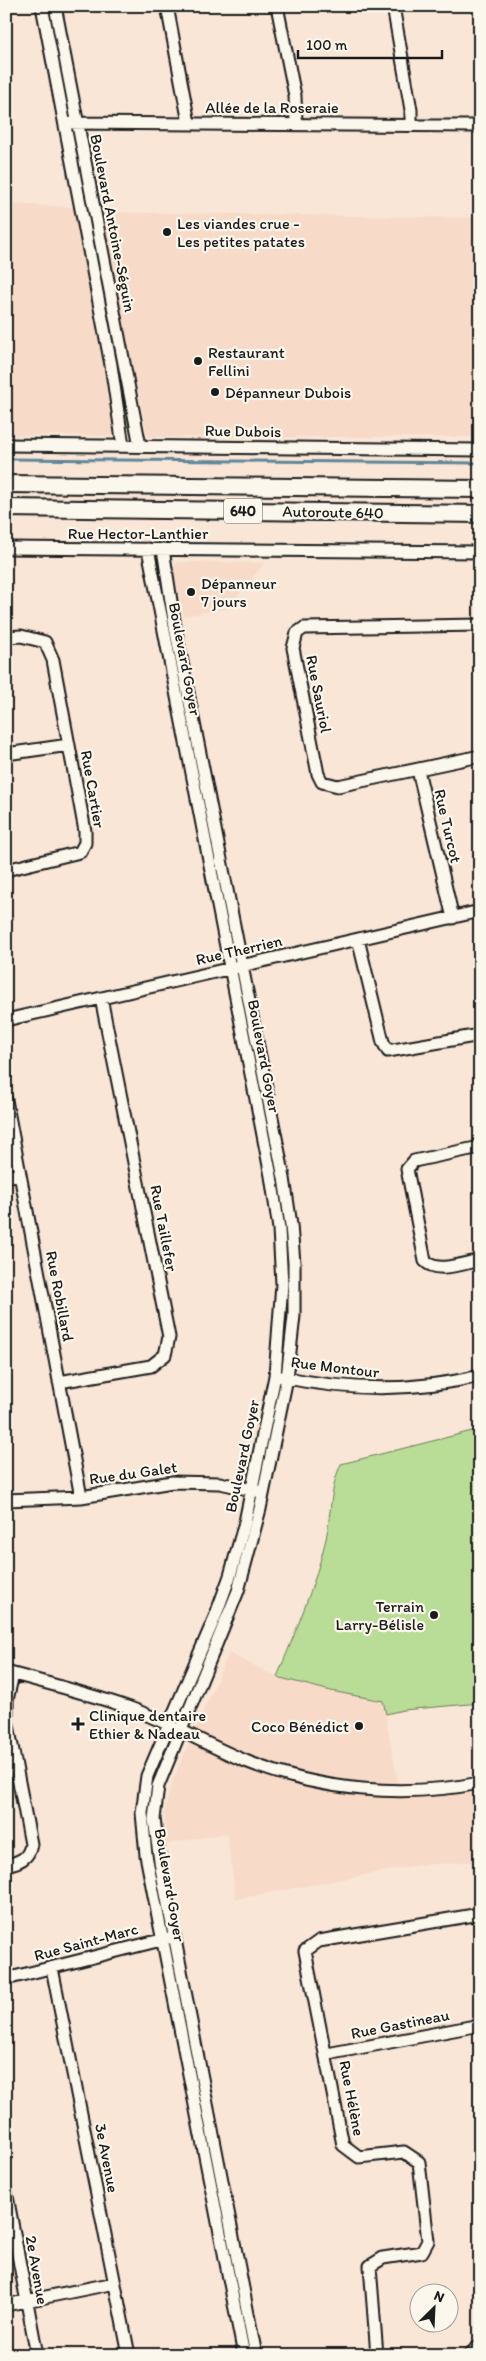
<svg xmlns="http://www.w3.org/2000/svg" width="486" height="2361" font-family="Itim,sans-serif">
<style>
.built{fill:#f7dac8}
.green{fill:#b9dd97;stroke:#6a7c5a}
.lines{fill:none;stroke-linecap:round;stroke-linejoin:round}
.stream{stroke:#5f8699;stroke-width:3}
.minor-casing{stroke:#1c1c1c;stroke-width:15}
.highway-casing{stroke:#1c1c1c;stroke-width:20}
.minor{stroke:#fbf7ec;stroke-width:11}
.highway{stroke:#fbf7ec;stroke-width:16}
.poi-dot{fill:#1c1c1c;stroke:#fbf7ec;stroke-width:2}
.labels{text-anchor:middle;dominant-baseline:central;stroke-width:4.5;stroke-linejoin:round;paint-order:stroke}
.shield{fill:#fbf7ec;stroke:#5f5e5a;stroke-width:1}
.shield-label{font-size:15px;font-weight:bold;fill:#1c1c1c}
.street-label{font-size:16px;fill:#1c1c1c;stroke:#fbf7ec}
.poi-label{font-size:16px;fill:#1c1c1c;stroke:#fbf7ec;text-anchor:start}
</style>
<rect width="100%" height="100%" fill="#f9e6d7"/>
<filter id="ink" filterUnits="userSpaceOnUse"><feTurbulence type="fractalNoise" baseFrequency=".02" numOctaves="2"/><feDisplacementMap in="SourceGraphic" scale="10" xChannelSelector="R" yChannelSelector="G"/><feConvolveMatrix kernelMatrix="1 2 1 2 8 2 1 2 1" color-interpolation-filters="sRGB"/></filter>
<g filter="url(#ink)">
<path class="built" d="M 6,204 L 74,207 L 116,436 L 6,435 Z
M 98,212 L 480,218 L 480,437 L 148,437 Z
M 179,562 L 264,563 L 228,608 L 184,616 L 174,572 L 175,565 Z
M 229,1653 L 277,1677 L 383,1701 L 400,1795 L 459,1793 L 480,1788 L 480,1861 L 418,1865 L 236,1899 L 227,1833 L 166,1844 L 164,1812 L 173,1780 Z"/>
<path class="green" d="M 45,6 L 51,6 L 70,105 L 65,106 Z
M 77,140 L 89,199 L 83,199 L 71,141 Z
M 114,334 L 132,426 L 127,427 L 109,335 Z
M 480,1429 L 480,1703 L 403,1710 L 386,1714 L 383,1701 L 331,1691 L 277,1677 C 295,1633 315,1586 326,1539 C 331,1515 330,1487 341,1464 Z"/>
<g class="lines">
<path class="stream" d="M 6,459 L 480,463"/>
<g class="minor-casing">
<path id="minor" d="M 42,6 L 111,365 L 123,446
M 55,6 L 140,446
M 167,6 L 189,123
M 277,6 L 295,96 L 296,123
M 393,6 L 411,110 L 411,125
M 72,123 L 480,126
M 6,445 L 480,450
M 6,548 L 480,552
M 148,549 L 271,1176 L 279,1229 L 282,1284 L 275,1376 L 245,1522 L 230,1576 L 215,1617 L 147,1776 L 142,1813 L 146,1855 L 244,2355
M 163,549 L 175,627 L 284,1178 L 291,1225 L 294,1263 L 294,1316 L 287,1378 L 260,1509 L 238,1591 L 158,1786 L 154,1819 L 161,1868 L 256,2355
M 480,625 L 304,628 L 297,633 L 293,648 L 318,774 L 322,782 L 338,786 L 480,756
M 6,637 L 21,636 L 45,642 L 53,660 L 85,831 L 85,843 L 80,852 L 6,870
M 6,754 L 69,745
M 418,770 L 453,918
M 358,939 L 383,1042 L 388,1051 L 480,1035
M 6,1020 L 480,911
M 6,1100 L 81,1497
M 480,1147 L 414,1161 L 407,1169 L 425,1261 C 437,1274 464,1263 480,1260
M 6,1177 L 20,1174
M 282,1377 C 349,1391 412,1392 480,1376
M 59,1382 L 151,1366 L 165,1355 L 169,1337 L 101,998
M 6,1500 L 81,1497 L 172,1482 L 220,1483 L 257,1491
M 6,1672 C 48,1683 90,1694 130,1708 C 171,1723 208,1746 248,1762 C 321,1791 403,1798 480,1783
M 6,1865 C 19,1862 29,1859 31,1844 L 7,1720 L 7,1700 L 13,1674
M 52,1968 L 129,2355
M 6,1979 L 169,1938
M 327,2054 L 480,2025
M 6,2191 L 37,2355
M 6,2305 L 115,2283
M 377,2355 L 370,2266 L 383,2258 L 422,2252 L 428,2241 L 419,2162 L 404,2152 L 359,2157 L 343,2145 L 305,1951 L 319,1941 L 480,1914
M 469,2355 L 480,2345"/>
</g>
<g class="highway-casing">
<path id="highway" d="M 6,484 L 480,489
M 6,508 L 480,514"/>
</g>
<use href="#minor" class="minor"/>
<use href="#highway" class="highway"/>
</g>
</g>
<g class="poi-dot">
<circle cx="167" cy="232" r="5"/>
<circle cx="198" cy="361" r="5"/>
<circle cx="215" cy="392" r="5"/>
<circle cx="191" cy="592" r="5"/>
<circle cx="434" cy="1615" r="5"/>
<path d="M75.5 1716.5h5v5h5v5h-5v5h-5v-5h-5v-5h5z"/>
<circle cx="359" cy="1726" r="5"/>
</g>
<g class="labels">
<rect class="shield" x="224" y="498.5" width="38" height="25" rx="4"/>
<g class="shield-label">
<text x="243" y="511">640</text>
</g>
<g class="street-label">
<text x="272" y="107">Allée de la Roseraie</text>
<text transform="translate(113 223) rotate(79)">Boulevard Antoine-Séguin</text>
<text transform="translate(243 431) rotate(1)">Rue Dubois</text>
<text transform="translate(333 512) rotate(1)">Autoroute 640</text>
<text x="138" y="533">Rue Hector-Lanthier</text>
<text transform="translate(185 659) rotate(79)">Boulevard Goyer</text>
<text transform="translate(319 694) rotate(79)">Rue Sauriol</text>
<text transform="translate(93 789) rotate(80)">Rue Cartier</text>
<text transform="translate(448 826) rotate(77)">Rue Turcot</text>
<text transform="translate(239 950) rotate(-13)">Rue Therrien</text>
<text transform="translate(264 1056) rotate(79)">Boulevard Goyer</text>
<text transform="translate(164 1228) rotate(79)">Rue Taillefer</text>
<text transform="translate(60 1296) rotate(79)">Rue Robillard</text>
<text transform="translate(335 1367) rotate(7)">Rue Montour</text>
<text transform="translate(242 1456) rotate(-78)">Boulevard Goyer</text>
<text transform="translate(133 1473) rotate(-8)">Rue du Galet</text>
<text transform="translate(170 1885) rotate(80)">Boulevard Goyer</text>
<text transform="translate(86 1942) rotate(-15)">Rue Saint-Marc</text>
<text transform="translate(400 2024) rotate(-11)">Rue Gastineau</text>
<text transform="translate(352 2098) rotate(79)">Rue Hélène</text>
<text transform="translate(107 2158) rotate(79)">3e Avenue</text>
<text transform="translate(37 2270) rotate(80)">2e Avenue</text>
</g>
<g class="poi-label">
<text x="177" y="223">Les viandes crue -<tspan x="177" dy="18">Les petites patates</tspan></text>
<text x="208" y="352">Restaurant<tspan x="208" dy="18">Fellini</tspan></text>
<text x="225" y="392">Dépanneur Dubois</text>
<text x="201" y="583">Dépanneur<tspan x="201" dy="18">7 jours</tspan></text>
<text x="424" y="1606" text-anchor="end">Terrain<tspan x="424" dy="18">Larry-Bélisle</tspan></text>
<text x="89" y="1715">Clinique dentaire<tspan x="89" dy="18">Ethier &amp; Nadeau</tspan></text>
<text x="349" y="1726" text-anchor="end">Coco Bénédict</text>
</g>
</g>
<rect width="486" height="2361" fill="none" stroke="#fbf7ec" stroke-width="25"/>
<rect x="12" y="12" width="461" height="2336" fill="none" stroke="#1c1c1c" stroke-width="2" filter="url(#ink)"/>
<g transform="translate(434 2308) rotate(24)"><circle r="24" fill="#fbf7ec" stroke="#a29f99"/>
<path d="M0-4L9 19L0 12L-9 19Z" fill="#1c1c1c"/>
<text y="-8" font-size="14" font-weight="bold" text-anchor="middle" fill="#1c1c1c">N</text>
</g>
<path d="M298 50v8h144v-8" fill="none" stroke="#1c1c1c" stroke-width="2.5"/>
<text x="306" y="50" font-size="15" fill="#1c1c1c" stroke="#fbf7ec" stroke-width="4" paint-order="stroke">100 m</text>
</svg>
